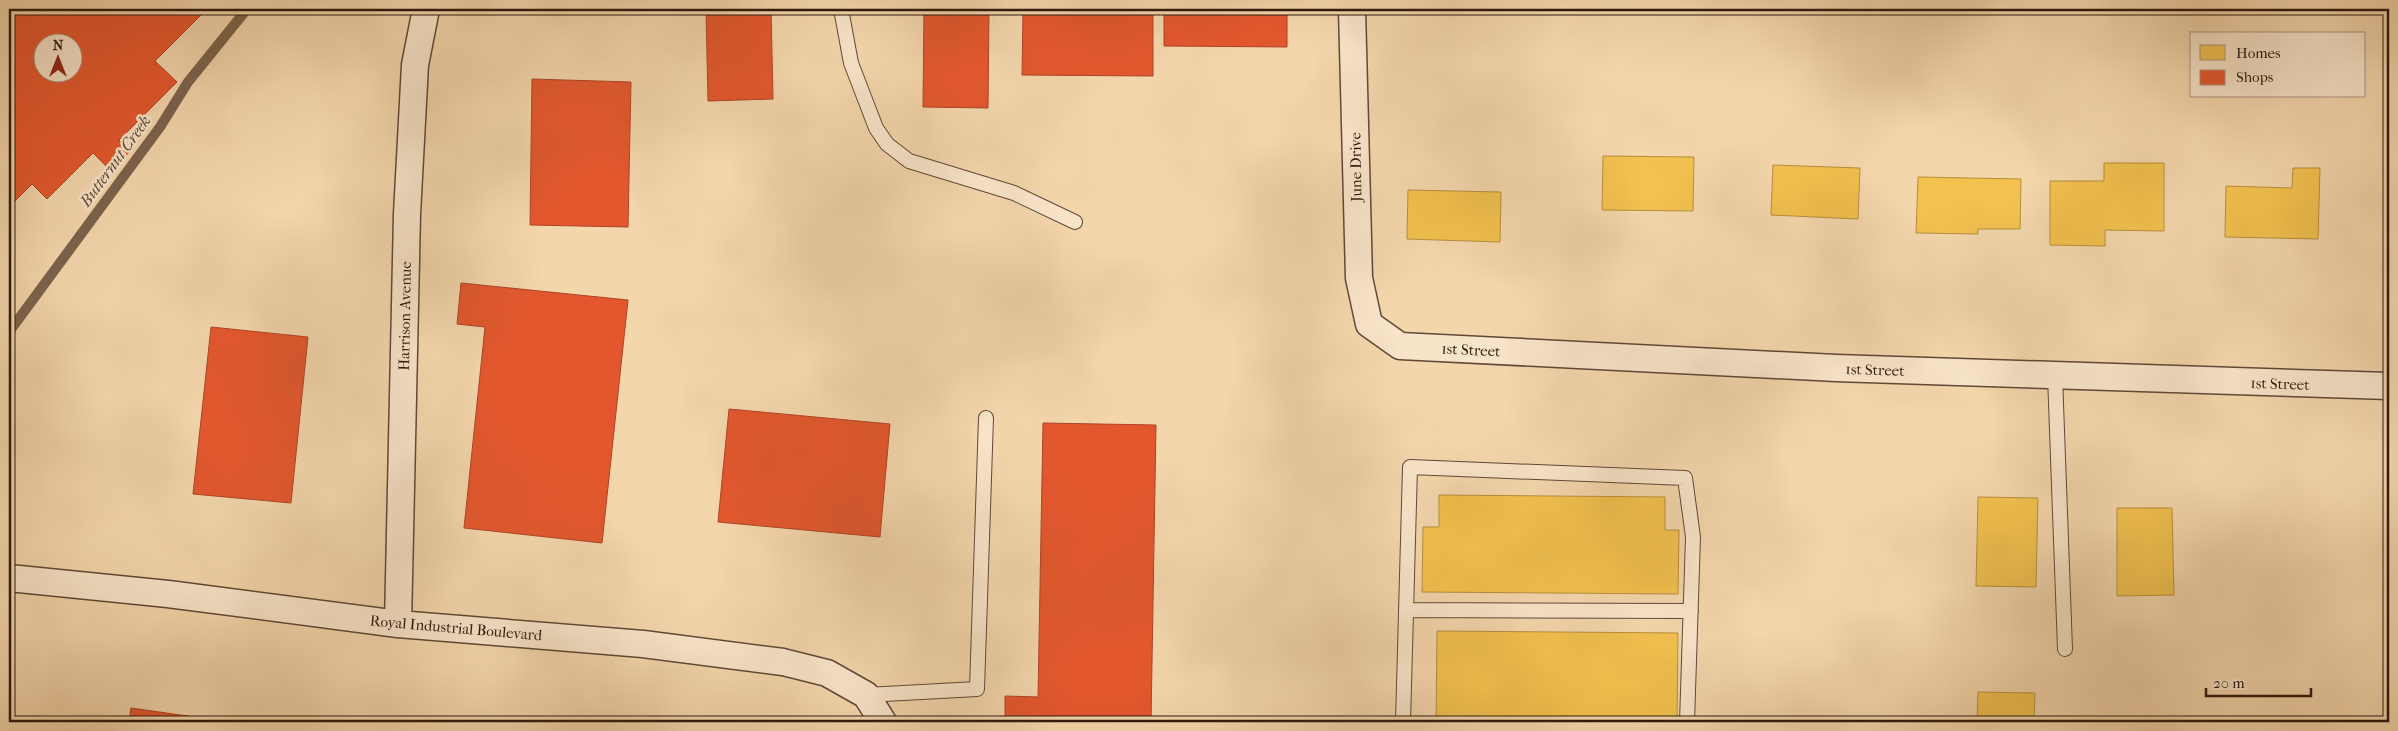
<svg xmlns="http://www.w3.org/2000/svg" width="2398" height="731" font-family="'IM FELL French Canon',serif">
<style>
.homes{fill:#f2c14e;stroke:#b78e3b}
.shops{fill:#e4572e;stroke:#ad4425;fill-rule:evenodd}
.lines{fill:none;stroke-linecap:round;stroke-linejoin:round}
.stream{stroke:#7c634d;stroke-width:10}
.service-casing{stroke:#5f4836;stroke-width:16}
.minor-casing{stroke:#5f4836;stroke-width:29}
.service{stroke:#f8e4c9;stroke-width:14}
.minor{stroke:#f8e4c9;stroke-width:26}
.labels{text-anchor:middle;dominant-baseline:central;stroke-width:5;stroke-linejoin:round;paint-order:stroke}
.street-label{font-size:15px;fill:#2d180f;stroke:#f8e4c9}
.water-label{font-size:16px;font-style:italic;fill:#614a39;stroke:#f8e4c9}
</style>
<rect width="100%" height="100%" fill="#f4d6ac"/>
<filter id="stains"><feTurbulence type="fractalNoise" baseFrequency=".004" numOctaves="4"/><feColorMatrix values="0 0 0 0 .2 0 0 0 0 .09 0 0 0 0 .02 0 0 0 .5 -.17"/></filter>
<radialGradient id="worn" r=".72"><stop offset=".6" stop-color="#630" stop-opacity="0"/><stop offset="1" stop-color="#630" stop-opacity=".3"/></radialGradient>
<path class="homes" d="M 1603,156 L 1694,157 L 1693,211 L 1602,210 Z
M 2104,163 L 2164,163 L 2164,231 L 2105,230 L 2105,246 L 2050,245 L 2050,181 L 2104,181 Z
M 1773,165 L 1860,168 L 1858,219 L 1771,215 Z
M 2293,168 L 2320,168 L 2318,239 L 2225,237 L 2226,186 L 2292,188 Z
M 1918,177 L 2021,179 L 2020,229 L 1978,229 L 1978,234 L 1916,233 Z
M 1408,190 L 1501,192 L 1500,242 L 1407,239 Z
M 1439,495 L 1665,497 L 1665,530 L 1679,530 L 1678,594 L 1422,592 L 1423,527 L 1439,527 Z
M 1978,497 L 2038,498 L 2036,587 L 1976,586 Z
M 2117,508 L 2172,508 L 2174,595 L 2117,596 Z
M 1437,631 L 1678,633 L 1677,722 L 1436,722 Z
M 1978,692 L 2035,693 L 2034,722 L 1977,722 Z"/>
<path class="shops" d="M 21,9 L 207,9 L 155,61 L 177,82 L 119,140 L 130,151 L 111,171 L 93,153 L 47,199 L 32,184 L 9,207 L 9,21 ZM 42,42 L 72,42 L 72,72 L 42,72 Z
M 706,9 L 771,9 L 773,99 L 708,101 Z
M 924,9 L 989,9 L 988,108 L 923,107 Z
M 1023,9 L 1153,9 L 1153,76 L 1022,75 Z
M 1164,9 L 1287,9 L 1287,47 L 1164,46 Z
M 532,79 L 631,82 L 628,227 L 530,225 Z
M 461,283 L 628,300 L 602,543 L 464,528 L 485,327 L 457,324 Z
M 211,327 L 308,337 L 291,503 L 193,494 Z
M 729,409 L 890,424 L 880,537 L 718,522 Z
M 1043,423 L 1156,425 L 1151,722 L 1005,722 L 1005,696 L 1038,697 Z
M 131,708 L 230,722 L 129,722 Z"/>
<g class="lines">
<path class="stream" d="M 9,332 L 160,127 L 188,82 L 247,9"/>
<g class="service-casing">
<path id="service" d="M 841,9 L 851,63 L 876,128 L 887,144 L 909,161 L 1014,193 L 1075,222
M 2055,376 L 2065,649
M 1406,610 L 1691,611
M 866,695 L 977,689 L 986,418
M 1403,722 L 1410,467 L 1685,478 L 1693,537 L 1687,722"/>
</g>
<g class="minor-casing">
<path id="minor" d="M 1352,9 L 1359,278 L 1369,324 L 1400,346 L 1836,368 L 2389,386
M 9,578 L 168,594 L 398,624 L 643,644 L 783,662 L 827,673 L 866,695 L 883,722
M 398,624 L 407,214 L 415,65 L 426,9"/>
</g>
<use href="#service" class="service"/>
<use href="#minor" class="minor"/>
</g>
<g class="labels">
<g class="street-label">
<text transform="translate(1356 167) rotate(-91)">June Drive</text>
<text transform="translate(405 316) rotate(-89)">Harrison Avenue</text>
<text transform="translate(1471 350) rotate(3)">1st Street</text>
<text transform="translate(1875 370) rotate(2)">1st Street</text>
<text transform="translate(2280 384) rotate(2)">1st Street</text>
<text transform="translate(456 628) rotate(5)">Royal Industrial Boulevard</text>
</g>
<g class="water-label">
<text transform="translate(115 161) rotate(-54)">Butternut Creek</text>
</g>
</g>
<rect width="2398" height="731" fill="none" stroke="#f4d6ac" stroke-width="30"/>
<rect x="10" y="10" width="2378" height="711" fill="none" stroke="#2d180f" stroke-width="2.5"/>
<rect x="15" y="15" width="2368" height="701" fill="none" stroke="#2d180f"/>
<rect x="2190" y="32" width="175" height="65" fill="#f8e4c9" stroke="#a7927f"/>
<rect x="2200" y="45" width="25" height="15" fill="#f2c14e" stroke="#a7927f"/>
<text x="2236" y="58" font-size="15" fill="#2d180f">Homes</text>
<rect x="2200" y="70" width="25" height="15" fill="#e4572e" stroke="#a7927f"/>
<text x="2236" y="82" font-size="15" fill="#2d180f">Shops</text>
<g transform="translate(58 58)"><circle r="24" fill="#f8e4c9" stroke="#a7927f"/>
<path d="M0-4L9 19L0 12L-9 19Z" fill="#8f2418"/>
<text y="-8" font-size="14" font-weight="bold" text-anchor="middle" fill="#2d180f">N</text>
</g>
<path d="M2206 688v8h105v-8" fill="none" stroke="#2d180f" stroke-width="2.5"/>
<text x="2213" y="688" font-size="15" fill="#2d180f" stroke="#f8e4c9" stroke-width="4" paint-order="stroke">20 m</text>
<rect width="100%" height="100%" filter="url(#stains)"/>
<rect width="100%" height="100%" fill="url(#worn)"/>
</svg>
